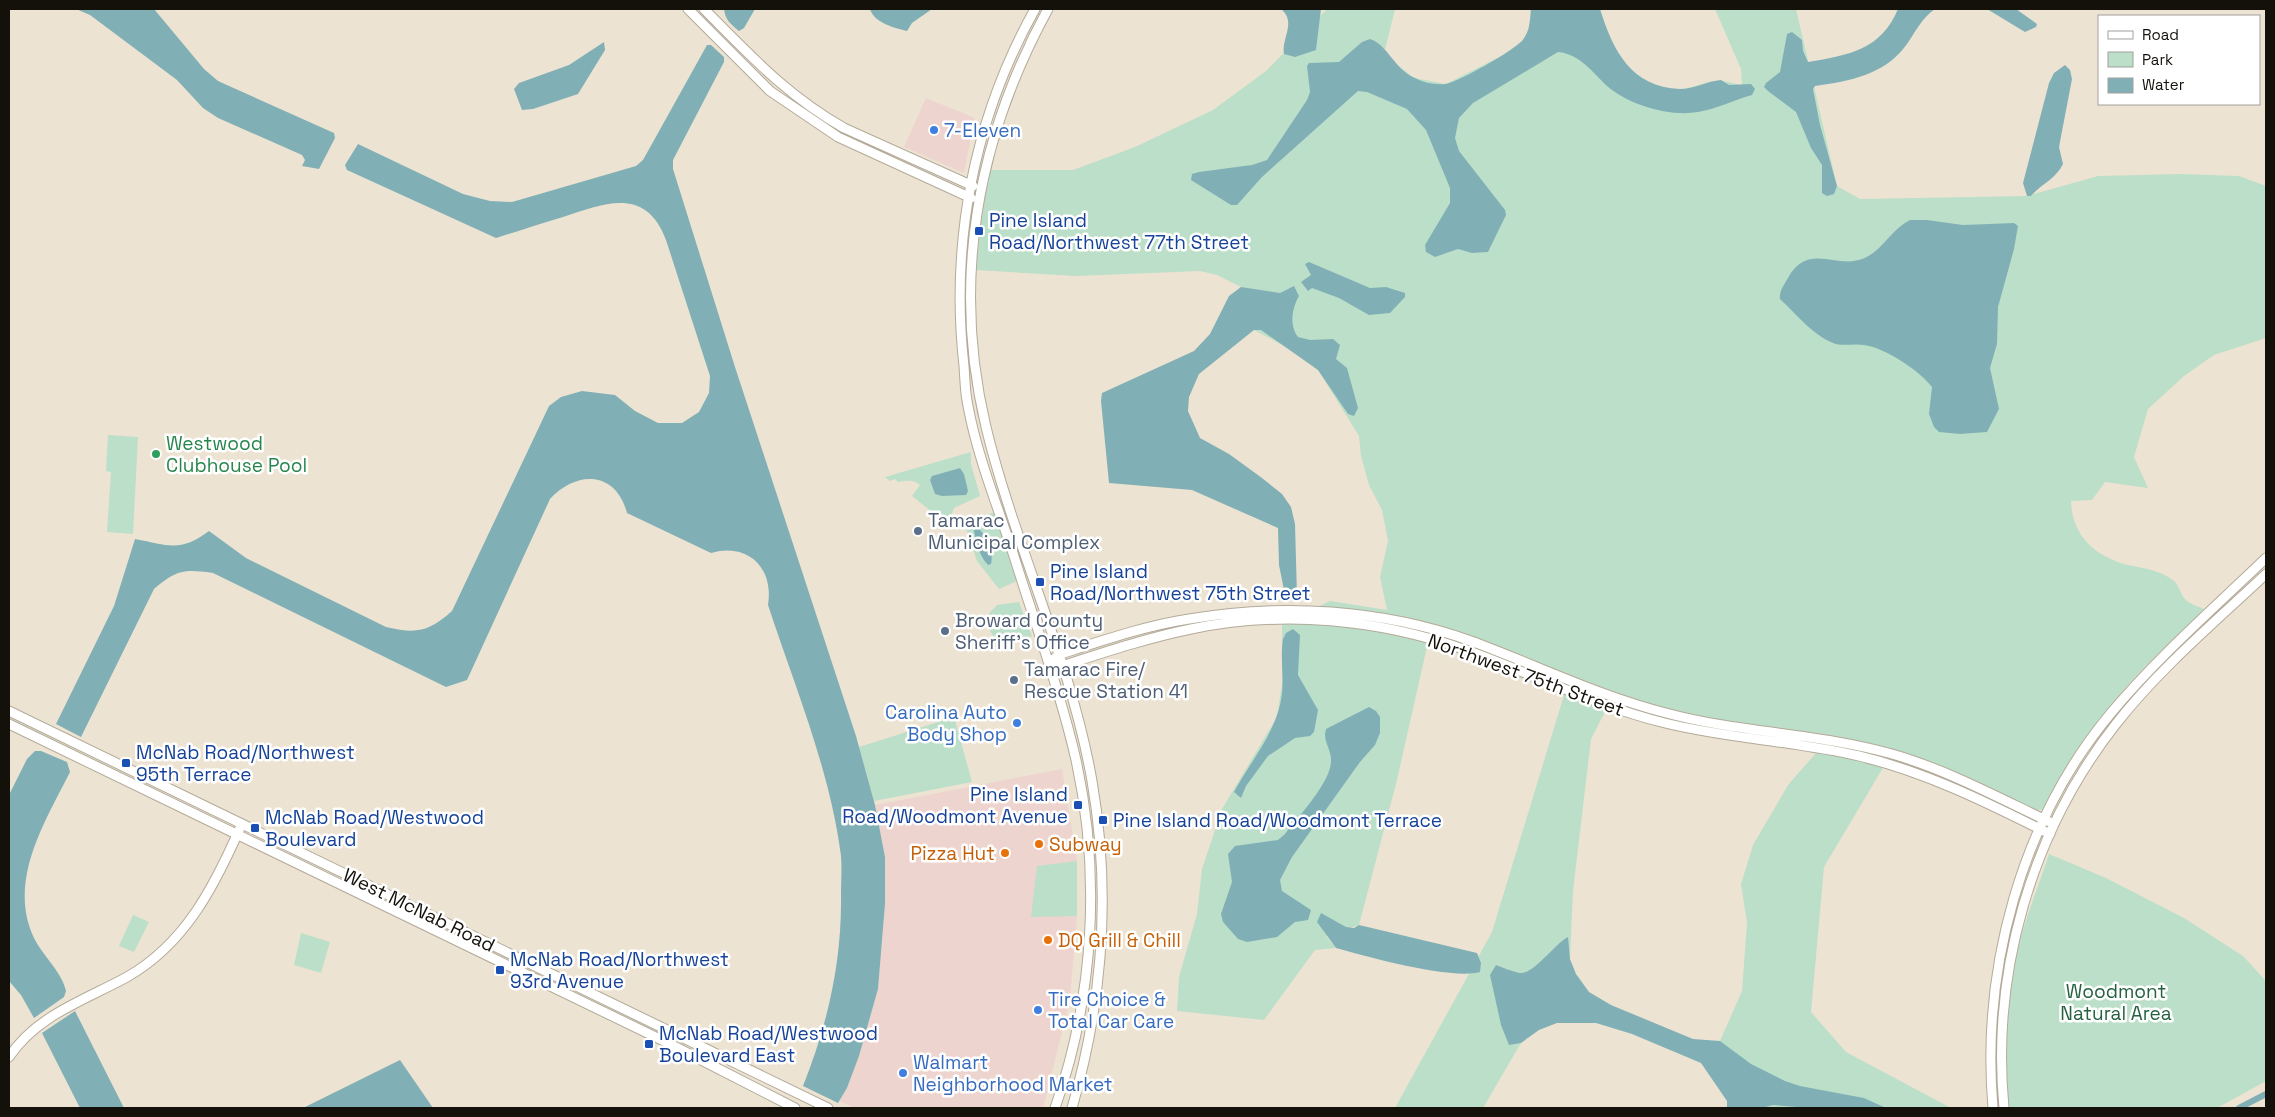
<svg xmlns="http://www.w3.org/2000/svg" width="2275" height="1117" font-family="'Space Grotesk',sans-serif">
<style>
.commercial{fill:#eed4ce}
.green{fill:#bcdfc9}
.water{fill:#80b0b6}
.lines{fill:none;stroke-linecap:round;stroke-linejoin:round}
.canal{stroke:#80b0b6;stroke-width:6}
.secondary-casing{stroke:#b3aa99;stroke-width:11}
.secondary{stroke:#fff;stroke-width:9}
.shop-dot{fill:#3f7fe0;stroke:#fff;stroke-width:2}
.transit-dot{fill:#1a4fb4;stroke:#fff;stroke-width:2}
.leisure-dot{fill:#2e9e5b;stroke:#fff;stroke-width:2}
.service-dot{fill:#5c6f8a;stroke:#fff;stroke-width:2}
.food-dot{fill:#e8710a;stroke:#fff;stroke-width:2}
.labels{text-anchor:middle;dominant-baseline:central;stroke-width:5;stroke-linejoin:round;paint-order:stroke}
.shop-label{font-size:19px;fill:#366cbe;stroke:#fff;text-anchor:start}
.transit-label{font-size:19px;fill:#164399;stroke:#fff;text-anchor:start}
.leisure-label{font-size:19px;fill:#27864d;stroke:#fff;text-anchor:start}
.service-label{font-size:19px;fill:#4e5e75;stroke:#fff;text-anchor:start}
.street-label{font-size:19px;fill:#14110b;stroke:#fff}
.food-label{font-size:19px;fill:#c56008;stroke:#fff;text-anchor:start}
.park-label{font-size:19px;fill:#266141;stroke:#fff}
</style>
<rect width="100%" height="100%" fill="#ede3d2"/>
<path class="commercial" d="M 926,98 L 975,118 L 964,173 L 904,147 Z
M 1062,769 L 1077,861 L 1077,916 L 1070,1000 L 1043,1108 L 855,1108 L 839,1101 L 847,1088 L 859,1056 L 878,989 L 885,904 L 885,857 L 875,805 Z"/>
<path class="green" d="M 1327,9 L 1395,9 L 1385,50 L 1390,59 L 1414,78 L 1446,84 L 1503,55 L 1522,41 L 1529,29 L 1531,9 L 1600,9 C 1612,49 1633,90 1681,89 C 1693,88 1704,82 1715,81 C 1724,80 1734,84 1742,85 L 1741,69 L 1715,9 L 1796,9 L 1837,186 L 1860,199 L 2027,196 L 2098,176 L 2181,174 L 2239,176 L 2266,186 L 2266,338 L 2214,355 L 2184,376 L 2148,409 L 2134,457 L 2148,488 L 2105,482 L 2092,500 L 2071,501 C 2072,534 2092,554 2124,564 C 2141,568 2159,569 2174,581 C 2179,585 2180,593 2184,598 C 2189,604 2197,606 2204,609 C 2174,639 2142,667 2115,700 C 2088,734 2065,771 2044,809 L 2034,811 L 1893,751 L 1824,867 L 1811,1012 L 1846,1052 L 1951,1108 L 1755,1108 L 1720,1041 L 1742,991 L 1747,923 L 1741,884 L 1753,845 L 1788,785 L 1816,753 C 1746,741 1674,734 1606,710 L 1591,739 L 1573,891 L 1570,959 L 1483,1108 L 1395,1108 L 1492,932 L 1564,695 L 1428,642 L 1397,780 L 1359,925 L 1326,936 L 1336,948 L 1315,950 L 1264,1020 L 1177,1011 L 1179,977 L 1197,914 L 1202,869 L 1222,809 L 1277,717 L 1282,684 L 1282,624 L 1330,601 L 1387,610 L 1380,577 L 1388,541 L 1382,510 L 1369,485 L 1361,456 L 1359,436 L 1318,370 L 1290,349 L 1254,330 L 1241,287 L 1217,275 L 1200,271 L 1076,276 L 976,270 L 979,234 L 990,170 L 1073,170 L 1135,147 L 1213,110 L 1266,71 Z
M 108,435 L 138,437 L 133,534 L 107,532 L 111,472 L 106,471 Z
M 971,452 L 971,464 L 980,496 L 954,508 L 950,519 L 950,524 L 946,528 L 937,516 L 912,496 L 920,485 C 913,479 906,481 898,482 L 895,479 L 890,481 L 885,477 Z
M 998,511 L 1019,580 L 999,589 L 977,561 L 965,525 L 972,520 Z
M 1019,602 L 1032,636 L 1001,648 L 983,620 L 997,605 Z
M 954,717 L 972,782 L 874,801 L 859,747 Z
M 2049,854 L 2106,878 L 2184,918 L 2243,956 L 2266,981 L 2266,1081 L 2217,1108 L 2008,1108 C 2002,1062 2004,1013 2013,967 C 2021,929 2037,891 2049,854 Z
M 1077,861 L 1077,916 L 1031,917 L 1037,866 Z
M 133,915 L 149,922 L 134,952 L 119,946 Z
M 301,933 L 330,942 L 321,973 L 294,965 Z"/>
<path class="water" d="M 76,9 L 154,9 L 204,69 L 218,81 L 334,133 L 335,138 L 319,169 L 302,166 L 305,160 L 302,155 L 218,118 L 203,108 L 177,80 L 90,15 Z
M 724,9 L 755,9 L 744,28 L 739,31 C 730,24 725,19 724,9 Z
M 870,9 L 932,9 L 912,23 L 907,31 C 895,28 874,23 870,9 Z
M 1281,9 L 1321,9 L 1316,50 L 1295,57 L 1284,54 C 1281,39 1297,22 1281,9 Z
M 1531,9 L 1600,9 C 1613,51 1631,87 1680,89 C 1694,89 1708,81 1721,80 L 1729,85 L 1751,84 L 1755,89 L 1752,95 C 1734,100 1717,109 1698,112 C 1669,117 1629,105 1607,86 C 1592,72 1580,54 1558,52 L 1473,103 L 1459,118 L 1455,138 L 1459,151 L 1505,210 L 1506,215 L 1488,252 L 1472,253 L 1458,249 L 1435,257 L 1426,252 L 1425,245 L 1450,203 L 1450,188 L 1426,130 L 1407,109 L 1367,92 L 1358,91 L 1262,177 L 1237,205 L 1231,205 L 1191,180 L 1192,174 L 1199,172 L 1252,165 L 1267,160 L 1307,100 L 1310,92 L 1307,66 L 1309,63 L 1339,62 L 1362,42 L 1370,39 C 1388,45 1394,69 1415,78 C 1424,83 1435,85 1445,84 C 1457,83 1513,51 1522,41 C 1530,32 1530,20 1531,9 Z
M 1898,9 L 1935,9 C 1922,18 1916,31 1907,44 C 1885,75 1850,81 1815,86 L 1813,89 L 1820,125 L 1837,186 L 1834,194 L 1827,196 L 1822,193 L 1822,165 L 1811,148 L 1796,112 L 1768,91 L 1764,87 L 1766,83 L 1780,72 L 1787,34 L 1792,32 L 1802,40 L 1803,51 L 1808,62 C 1849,55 1881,50 1898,9 Z
M 1987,9 L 2016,9 L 2037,24 L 2036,27 L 2025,32 Z
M 604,42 L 605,50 L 578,94 L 533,109 L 522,110 L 514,89 L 519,83 L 569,65 Z
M 707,45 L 711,45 L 724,57 L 724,62 L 673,160 L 673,169 L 735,367 L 856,736 L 875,805 L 885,857 L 885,904 L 878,989 L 859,1056 L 847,1088 L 838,1103 L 803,1086 C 828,1023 842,962 841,894 C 841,882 842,869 841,856 C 830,770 795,687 768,605 C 774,568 748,542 711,553 L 627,513 C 616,471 577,470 550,499 L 467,680 L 446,687 L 213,573 C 183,569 177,570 154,589 L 81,737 L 56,724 L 114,606 L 135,539 C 169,545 179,553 209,531 L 246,558 L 386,627 C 417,634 428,632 452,611 L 549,406 L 561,397 L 582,391 L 615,395 L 635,411 L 658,423 L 682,423 L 699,412 L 709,393 L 710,376 L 666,240 C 646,186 605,203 563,217 C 540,224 518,231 496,238 L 347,170 L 345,165 L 358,144 L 463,194 L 490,201 L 512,202 L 636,166 L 643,160 Z
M 2065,65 L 2070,70 L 2072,79 L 2059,147 L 2063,164 C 2056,179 2041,184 2031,196 L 2027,196 L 2023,183 L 2049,83 L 2054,73 Z
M 1910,220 L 1927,220 L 1963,225 L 2014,223 L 2018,226 L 2014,249 L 1998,307 L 1997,344 L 1990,368 L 1999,409 L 1987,432 L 1960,434 L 1939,432 L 1934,427 L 1929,414 L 1932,387 C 1920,371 1884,347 1864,345 C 1854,343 1842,347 1833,343 C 1813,335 1796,314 1780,299 C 1779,291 1784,285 1788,278 C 1808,242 1836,269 1862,259 C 1882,252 1891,229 1910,220 Z
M 1309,262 L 1370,288 L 1386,287 L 1405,293 L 1405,297 L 1390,313 L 1369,315 L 1339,298 L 1312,288 L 1308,291 L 1301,282 L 1311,275 L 1305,264 Z
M 1294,286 L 1299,296 C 1292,308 1289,326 1298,337 L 1310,340 L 1333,339 L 1340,345 L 1336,359 L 1347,368 L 1358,408 L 1354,416 L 1348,414 L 1318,370 L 1261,330 L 1254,330 L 1199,374 L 1189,397 L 1188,411 L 1200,438 L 1229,454 L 1262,478 L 1282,494 L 1291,507 L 1295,524 L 1297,596 L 1294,600 L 1286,600 L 1279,565 L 1278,528 L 1192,490 L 1109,483 L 1101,401 L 1102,393 L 1194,351 L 1210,334 L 1229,296 L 1241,287 L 1280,293 Z
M 960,468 L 964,474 L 968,491 L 966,495 L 942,496 L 935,494 L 930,480 L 932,476 Z
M 978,528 C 987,536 994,553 991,564 L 988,565 C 980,557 975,541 974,530 Z
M 1293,629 L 1300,635 L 1298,675 L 1318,710 L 1314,732 L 1310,736 L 1295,738 L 1268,756 L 1246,786 L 1241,798 L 1234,792 C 1251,760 1278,731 1282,693 C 1284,675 1280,657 1283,639 L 1286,633 Z
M 1369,707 L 1376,711 L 1380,717 L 1380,733 L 1375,745 L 1360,762 L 1292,857 L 1280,880 L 1282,891 L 1311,910 L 1308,920 L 1295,922 L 1277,937 L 1247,942 L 1238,939 L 1223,922 L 1221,914 L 1232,882 L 1228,854 L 1235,846 L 1278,840 L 1285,834 C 1298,817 1330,783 1331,762 C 1332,749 1322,741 1326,729 Z
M 35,751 L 41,751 L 67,762 L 70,772 C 45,822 7,881 34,938 C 43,956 62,972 66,991 L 64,997 L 34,1018 L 21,995 L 9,981 L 9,795 L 27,759 Z
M 1321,913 L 1346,927 L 1354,928 L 1359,925 L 1477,953 L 1481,963 L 1480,972 C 1451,980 1368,957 1336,948 L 1317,922 Z
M 1568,937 L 1570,959 L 1576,974 L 1589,992 L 1611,1005 L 1693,1039 L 1720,1041 L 1751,1064 L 1785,1081 L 1800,1086 L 1864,1098 L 1886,1108 L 1809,1108 L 1773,1105 L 1762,1108 L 1727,1108 L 1727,1101 L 1701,1063 L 1632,1034 L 1596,1023 L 1557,1023 L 1539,1030 L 1521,1043 L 1509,1045 L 1501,1025 L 1490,975 L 1496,965 C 1504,968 1511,971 1519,973 C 1534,975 1553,945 1568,937 Z
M 75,1011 L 124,1108 L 80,1108 L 42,1033 Z
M 400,1060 L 433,1108 L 303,1108 Z"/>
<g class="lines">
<path class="canal" d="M 2239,1108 L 2266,1094"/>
<g class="secondary-casing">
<path id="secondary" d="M 688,9 L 770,91 L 838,137 L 971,198
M 704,9 C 750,55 786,95 844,128 L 973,186
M 1035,9 C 974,118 950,242 964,366 C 965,379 965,393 968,406 C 977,455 997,505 1013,553 C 1034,621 1060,690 1076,760 C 1101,874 1094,998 1055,1108
M 1048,9 C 977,139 951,281 986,427 C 1015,547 1071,660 1092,781 C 1111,891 1103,1001 1072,1108
M 1054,659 L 1058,655 C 1101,641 1144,626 1189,619 C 1281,603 1382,609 1471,641 C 1536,665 1599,696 1666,713 C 1740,733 1818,733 1892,754 C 1948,770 2001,799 2054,824
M 1056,665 L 1062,666 C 1105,652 1147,638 1191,629 C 1283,610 1379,619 1466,650 C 1533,674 1596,706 1665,723 C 1729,739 1795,741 1859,756 C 1926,772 1988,803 2050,834
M 9,711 L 828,1108
M 9,724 L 668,1043 L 795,1108
M 9,1057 C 37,1015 85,1000 127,977 C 185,944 214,887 240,828
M 1993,1108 C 1981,969 2021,821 2111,713 C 2158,657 2214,608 2266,558
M 2004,1108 C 1991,973 2031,832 2116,724 C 2159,669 2215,622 2266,574"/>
</g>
<use href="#secondary" class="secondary"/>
</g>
<g class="shop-dot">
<circle cx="934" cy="130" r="5"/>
<circle cx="1017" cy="723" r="5"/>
<circle cx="1038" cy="1010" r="5"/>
<circle cx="903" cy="1073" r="5"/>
</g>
<g class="transit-dot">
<rect x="974" y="226" width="10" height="10" rx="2.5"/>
<rect x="1035" y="577" width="10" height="10" rx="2.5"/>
<rect x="121" y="758" width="10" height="10" rx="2.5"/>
<rect x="1073" y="800" width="10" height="10" rx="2.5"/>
<rect x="1098" y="815" width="10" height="10" rx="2.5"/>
<rect x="250" y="823" width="10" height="10" rx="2.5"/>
<rect x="495" y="965" width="10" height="10" rx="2.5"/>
<rect x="644" y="1039" width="10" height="10" rx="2.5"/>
</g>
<circle class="leisure-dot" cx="156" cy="454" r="5"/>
<g class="service-dot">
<circle cx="918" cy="531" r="5"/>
<circle cx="945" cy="631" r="5"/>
<circle cx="1014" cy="680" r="5"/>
</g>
<g class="food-dot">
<circle cx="1039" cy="844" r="5"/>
<circle cx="1005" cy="853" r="5"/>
<circle cx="1048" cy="940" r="5"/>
</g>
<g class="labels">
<g class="shop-label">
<text x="944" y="130">7-Eleven</text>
<text x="1007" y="712" text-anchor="end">Carolina Auto<tspan x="1007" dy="22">Body Shop</tspan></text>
<text x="1048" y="999">Tire Choice &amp;<tspan x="1048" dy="22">Total Car Care</tspan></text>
<text x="913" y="1062">Walmart<tspan x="913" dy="22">Neighborhood Market</tspan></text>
</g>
<g class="transit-label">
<text x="989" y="220">Pine Island<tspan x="989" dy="22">Road/Northwest 77th Street</tspan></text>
<text x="1050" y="571">Pine Island<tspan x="1050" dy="22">Road/Northwest 75th Street</tspan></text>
<text x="136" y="752">McNab Road/Northwest<tspan x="136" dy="22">95th Terrace</tspan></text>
<text x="1068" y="794" text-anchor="end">Pine Island<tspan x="1068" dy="22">Road/Woodmont Avenue</tspan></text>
<text x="265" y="817">McNab Road/Westwood<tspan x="265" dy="22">Boulevard</tspan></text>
<text x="1113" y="820">Pine Island Road/Woodmont Terrace</text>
<text x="510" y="959">McNab Road/Northwest<tspan x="510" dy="22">93rd Avenue</tspan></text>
<text x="659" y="1033">McNab Road/Westwood<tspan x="659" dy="22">Boulevard East</tspan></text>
</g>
<g class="leisure-label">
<text x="166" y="443">Westwood<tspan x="166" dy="22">Clubhouse Pool</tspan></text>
</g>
<g class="service-label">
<text x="928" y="520">Tamarac<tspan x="928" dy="22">Municipal Complex</tspan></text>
<text x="955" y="620">Broward County<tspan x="955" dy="22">Sheriff's Office</tspan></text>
<text x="1024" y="669">Tamarac Fire/<tspan x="1024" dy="22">Rescue Station 41</tspan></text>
</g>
<g class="street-label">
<text transform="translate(1526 675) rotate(20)">Northwest 75th Street</text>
<text transform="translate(419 910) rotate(26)">West McNab Road</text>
</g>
<g class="food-label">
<text x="1049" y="844">Subway</text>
<text x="995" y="853" text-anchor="end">Pizza Hut</text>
<text x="1058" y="940">DQ Grill &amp; Chill</text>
</g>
<g class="park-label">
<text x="2116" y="991">Woodmont<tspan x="2116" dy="22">Natural Area</tspan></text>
</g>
</g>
<rect width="2275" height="1117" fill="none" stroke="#14110b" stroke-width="20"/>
<rect x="2098" y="15" width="162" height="90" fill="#ffffff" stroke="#a1a09d"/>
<rect x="2108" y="31" width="25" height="8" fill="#ffffff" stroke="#a1a09d"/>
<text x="2142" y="40" font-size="15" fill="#14110b">Road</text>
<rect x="2108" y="52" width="25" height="15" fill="#bcdfc9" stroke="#a1a09d"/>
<text x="2142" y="65" font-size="15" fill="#14110b">Park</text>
<rect x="2108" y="78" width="25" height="15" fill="#80b0b6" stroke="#a1a09d"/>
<text x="2142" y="90" font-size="15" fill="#14110b">Water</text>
</svg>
